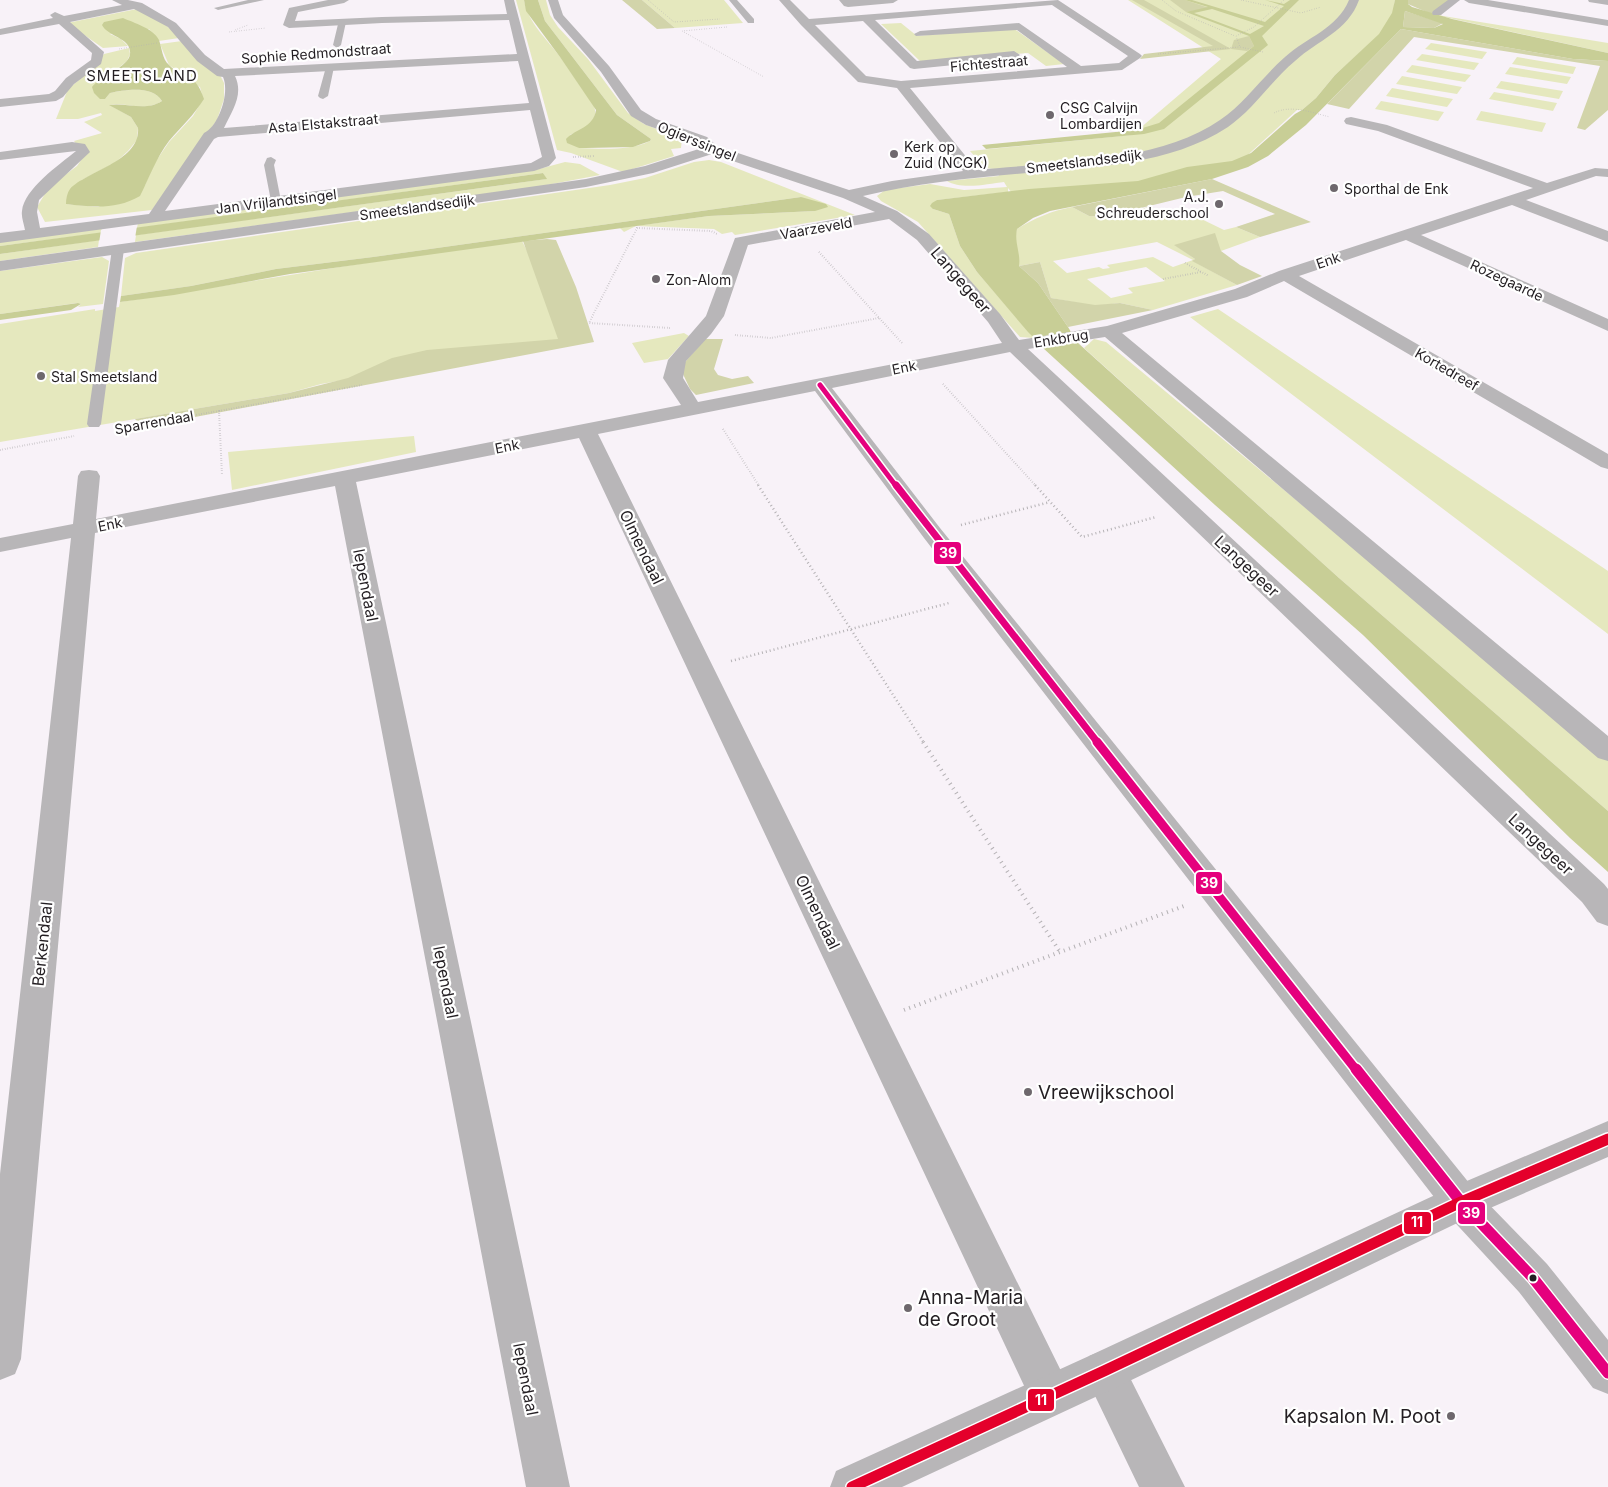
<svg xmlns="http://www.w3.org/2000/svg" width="1608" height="1487" font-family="Inter,sans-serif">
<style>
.green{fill:#e5e8be;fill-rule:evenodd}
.forest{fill:#d2d4aa}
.water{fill:#c8ce96;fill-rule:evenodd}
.pier{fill:#f8f2f8}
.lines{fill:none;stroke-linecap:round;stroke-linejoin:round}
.path-far3{stroke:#b5b2b5;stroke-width:1;stroke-dasharray:0.5 2;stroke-linecap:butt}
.path-far2{stroke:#b5b2b5;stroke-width:2;stroke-dasharray:0.5 2;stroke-linecap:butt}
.path-far1{stroke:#b5b2b5;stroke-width:2.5;stroke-dasharray:1 3;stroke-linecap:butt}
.path{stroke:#b5b2b5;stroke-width:4;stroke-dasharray:1 4.5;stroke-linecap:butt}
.service{fill:#b8b6b8;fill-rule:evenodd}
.pedestrian{fill:#b8b6b8;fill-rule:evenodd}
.minor{fill:#b8b6b8;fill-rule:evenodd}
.tertiary{fill:#b8b6b8;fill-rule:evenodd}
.bus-1-far3-casing{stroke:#fff;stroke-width:8}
.bus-1-far2-casing{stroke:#fff;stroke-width:10}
.bus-1-far1-casing{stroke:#fff;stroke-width:12}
.bus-1-casing{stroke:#fff;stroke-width:14}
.bus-2-casing{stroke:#fff;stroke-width:14}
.bus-1-far3{stroke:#e5007d;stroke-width:5}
.bus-1-far2{stroke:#e5007d;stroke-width:7}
.bus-1-far1{stroke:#e5007d;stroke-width:9}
.bus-1{stroke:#e5007d;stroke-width:11}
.bus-2{stroke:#e4002b;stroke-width:11}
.poi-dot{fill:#6e686d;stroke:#fff;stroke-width:2}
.bus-dot{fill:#231e22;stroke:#fff;stroke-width:2}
.labels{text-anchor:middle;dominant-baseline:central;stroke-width:4.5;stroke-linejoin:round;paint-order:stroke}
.far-street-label{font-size:14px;fill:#231e22;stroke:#fff}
.far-poi-label{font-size:14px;fill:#231e22;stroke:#fff;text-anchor:start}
.far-neighbourhood-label{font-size:15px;letter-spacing:1px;fill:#231e22;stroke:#fff}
.street-label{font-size:16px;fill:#231e22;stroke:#fff}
.near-poi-label{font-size:19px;fill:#231e22;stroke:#fff;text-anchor:start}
.line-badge{stroke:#fff;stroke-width:2}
.badge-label{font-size:14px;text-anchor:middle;font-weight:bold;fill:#fff}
</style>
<rect width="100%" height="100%" fill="#f8f2f8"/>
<path class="green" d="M 516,0 L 524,0 C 528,23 547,39 561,58 C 572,74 583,90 594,106 C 600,122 582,130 570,135 L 579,148 C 601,149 630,151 650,141 L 651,139 L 617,115 L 545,21 L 538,0 L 546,0 L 550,15 L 558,27 L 588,59 L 628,113 L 644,124 L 682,139 L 681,148 L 671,149 L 674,156 L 623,172 L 571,153 L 557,150 Z
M 642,0 L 724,0 L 743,23 L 675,28 Z
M 1128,0 L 1395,0 L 1392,23 L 1335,75 L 1316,98 L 1302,110 L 1297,110 L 1239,163 L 1174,179 L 1012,193 L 1008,188 L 1008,192 L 937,200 L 933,209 L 949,214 L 960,246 L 977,272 L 1034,338 L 1020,337 L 918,222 L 881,201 L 877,196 L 885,190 L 930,184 L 964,190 L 1007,187 L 1004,182 C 988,184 961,190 947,181 L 999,176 L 994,169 L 985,168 L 970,151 L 1132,135 L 1221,59 Z
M 137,9 C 152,17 169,24 179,38 L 159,41 L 149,29 L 110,34 L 121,39 L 128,46 L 103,48 L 67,23 Z
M 1431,14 L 1608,43 L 1608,53 Z
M 901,23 L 917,36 L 1013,28 L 1064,64 L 1046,66 L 1028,53 L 921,62 L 881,24 Z
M 182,41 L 220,75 L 224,83 L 224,99 L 217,120 L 152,210 L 45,222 L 37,207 L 49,187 L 77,166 L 88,150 L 77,145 L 74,141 L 102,133 L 84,122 L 102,115 L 101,113 L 78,119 L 56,119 L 68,89 L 96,66 L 104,54 L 129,48 L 130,54 L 127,61 L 117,69 L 105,99 L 110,93 C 126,90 152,85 162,101 C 143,113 125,101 110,105 L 131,117 L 138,128 L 137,140 L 128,151 L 116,162 L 82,180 L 66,204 L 98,207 L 145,185 L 154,164 L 169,142 L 193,116 L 203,99 L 200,87 L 169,65 L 160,44 Z
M 1431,43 L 1487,52 L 1482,59 L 1425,49 Z
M 1422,54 L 1479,63 L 1474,70 L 1416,60 Z
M 1517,57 L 1576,67 L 1573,74 L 1512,64 Z
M 1412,65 L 1471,75 L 1465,82 L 1406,72 Z
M 1510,67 L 1571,77 L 1567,84 L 1505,74 Z
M 1402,76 L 1462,87 L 1457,94 L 1396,84 Z
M 1501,81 L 1563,91 L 1559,99 L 1496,88 Z
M 1392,88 L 1453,99 L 1447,107 L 1386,96 Z
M 1494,92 L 1557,103 L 1553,111 L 1489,99 Z
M 1381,101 L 1444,112 L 1438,121 L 1375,109 Z
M 1481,111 L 1546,123 L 1542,132 L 1476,120 Z
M 709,160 L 721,162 L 855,215 L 735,235 L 732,232 L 722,234 L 714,229 L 636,226 L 624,232 L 620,228 L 709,216 L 815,211 L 801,197 L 373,257 L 276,269 L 191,286 L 121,296 L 125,258 L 136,253 L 610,185 L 645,178 L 694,162 Z
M 565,162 L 580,164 L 600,175 L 536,187 L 135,242 L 136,235 L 546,179 L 543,173 L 137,228 L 138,223 L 539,169 Z
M 1072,207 L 1089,216 L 1104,217 L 1149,207 L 1172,218 L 1191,214 L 1224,230 L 1236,227 L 1260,237 L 1221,251 L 1175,245 L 1195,259 L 1193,261 L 1237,285 L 1153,310 L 1120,303 L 1095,306 L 1051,298 L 1040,262 L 1019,266 L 1014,239 L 1017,229 C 1035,218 1051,211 1072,207 ZM 1157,242 L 1193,260 L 1173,267 L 1153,257 L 1107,265 L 1110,268 L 1103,269 L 1099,267 L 1067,273 L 1053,261 ZM 1146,267 L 1165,281 L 1128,288 L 1133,293 L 1111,298 L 1087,279 Z
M 102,227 L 101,233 L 0,246 L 0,241 Z
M 99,240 L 98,247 L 0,261 L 0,254 Z
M 522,241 L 572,340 L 321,384 L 289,393 L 0,442 L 0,324 L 95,309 L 95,311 L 119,307 L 120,302 C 254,282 388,257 522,241 Z
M 102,257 L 109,261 L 103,304 L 78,307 L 81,304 L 77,303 L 0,314 L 0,271 Z
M 1218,309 L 1608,571 L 1608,634 L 1190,317 Z
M 684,333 L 689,336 L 668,359 L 644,363 L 632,343 Z
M 1094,339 L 1106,342 L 1608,759 L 1608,811 L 1339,578 L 1084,348 Z
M 414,436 L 416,452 L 232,490 L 228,452 Z"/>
<path class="forest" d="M 622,0 L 642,0 L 675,28 L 657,29 Z
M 1132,0 L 1144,0 L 1231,49 L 1234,40 L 1249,36 L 1254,46 L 1247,51 L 1231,49 L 1140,59 L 1144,54 L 1213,46 Z
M 1170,0 L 1185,0 L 1209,8 L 1186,12 Z
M 1408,0 L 1451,0 L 1431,14 L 1408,4 Z
M 1405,11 L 1443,23 L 1434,28 L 1403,27 Z
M 1401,29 L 1573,59 L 1608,61 L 1608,110 L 1585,130 L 1577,128 L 1600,66 L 1414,37 L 1349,109 L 1327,104 Z
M 1212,179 L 1311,222 L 1260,237 L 1236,227 L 1275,214 L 1223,191 L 1186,197 L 1104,217 L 1089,216 L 1072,207 Z
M 1215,233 L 1221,251 L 1240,265 L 1262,276 L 1237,285 L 1192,261 L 1195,259 L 1174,245 Z
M 547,239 L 556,240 L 576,287 L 594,342 L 142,427 L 135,419 L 289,393 L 348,378 L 392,358 L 427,350 L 558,339 L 523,241 Z
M 1040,262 L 1051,298 L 1095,305 L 1120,303 L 1153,310 L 1068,327 L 1038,283 L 1019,266 Z
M 705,339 L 723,339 L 714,369 L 718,375 L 732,379 L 748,376 L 754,383 L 696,395 L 690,389 L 682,372 L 685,362 Z"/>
<path class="water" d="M 524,0 L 538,0 L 545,21 L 617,115 L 651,139 L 650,141 L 633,147 L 586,148 L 579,148 L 567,143 L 566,139 C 577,128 593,128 596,110 L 560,57 L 526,11 Z
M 1185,0 L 1192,0 L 1265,22 L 1284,6 L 1265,0 L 1284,4 L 1290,0 L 1299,0 L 1262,36 L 1268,45 L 1164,129 L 1144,134 L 986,149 L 982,145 L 1136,130 L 1159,123 L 1254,46 L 1249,36 L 1186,12 L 1208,7 ZM 1212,9 L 1264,26 L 1250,34 L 1194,13 Z
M 1395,0 L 1408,0 L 1408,4 L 1412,7 L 1452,19 L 1608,53 L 1608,61 L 1573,59 L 1401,29 L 1306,125 L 1268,156 L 1248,167 L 1212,179 L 1050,211 L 1033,218 L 1017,229 C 1014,243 1021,253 1019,266 L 1038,283 L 1068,327 L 1071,332 L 1059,334 L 1067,344 L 1078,343 L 1339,578 L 1608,811 L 1608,872 L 1570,838 L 1363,635 L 1215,505 L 1043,348 L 1058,346 L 1049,335 L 1034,338 L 1028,332 L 977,272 L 960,246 L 949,214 L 933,209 L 930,206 L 932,203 L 937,200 L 1029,189 L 1138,181 L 1187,167 L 1232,161 L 1251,153 L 1295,114 L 1302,110 L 1316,98 L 1335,75 L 1379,34 L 1392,13 ZM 1405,11 L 1443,24 L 1434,28 L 1403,27 Z
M 123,18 C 134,23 153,28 159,40 C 162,48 162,59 169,65 C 185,81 195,71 204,99 C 194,115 181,127 169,141 C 156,158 149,178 140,196 C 116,210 92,207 66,204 C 66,199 67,193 70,189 C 87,171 141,161 138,128 L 131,117 L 109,105 C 127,102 145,112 162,101 C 152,85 125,90 110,93 L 105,99 L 100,99 L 94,93 L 92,87 C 100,76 129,67 130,54 C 132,38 108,37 102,25 L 104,22 Z
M 543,173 L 547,179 L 0,254 L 0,246 Z
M 801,197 L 826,204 L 828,207 L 815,211 L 709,216 L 290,274 L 174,295 L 120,302 L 121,296 L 191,286 L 276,269 L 373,257 Z
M 78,303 L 81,304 L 71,310 L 0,320 L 0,314 Z"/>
<path class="pier" d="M 137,226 L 135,238 L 99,243 L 101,230 Z"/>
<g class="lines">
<path class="path-far3" d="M 648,0 L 674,22 L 720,19
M 1162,0 L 1176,11 L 1235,36
M 1241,0 L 1301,13 L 1321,7
M 727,27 L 682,31 L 764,77
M 235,30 L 248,25
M 229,32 L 266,28
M 119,49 L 157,43
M 1263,52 L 1240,47 L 1236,36 L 1254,27 L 1284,0
M 1158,54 L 1239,47
M 1274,113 C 1291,104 1313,113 1330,117"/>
<path class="path-far2" d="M 573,157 L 594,156
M 819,252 L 902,343
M 1185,263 L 1209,276
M 1163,279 L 1201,272
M 670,328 L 589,323 L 637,228 L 711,231 L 717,234
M 735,335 L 771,338 L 879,318
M 943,384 L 1036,486
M 219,411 L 362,385
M 120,428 L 219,411 L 222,475
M 723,429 L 759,486
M 0,450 L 74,436"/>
<path class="path-far1" d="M 758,485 L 924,743
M 1035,485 L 1082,537 L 1156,517
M 961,525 L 1050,502
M 731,661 L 949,603"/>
<path class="path" d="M 923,742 L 1060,952
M 904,1010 L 1184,906"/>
<path class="service" d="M 248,0 L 264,0 L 218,10 L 214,8 Z
M 729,0 L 737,0 L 754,19 L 754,23 L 748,23 Z
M 339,20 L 346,22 L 341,45 L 337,48 L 333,45 Z
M 330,64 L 334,67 L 328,96 L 323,99 L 320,98 L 318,96 L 326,67 Z
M 271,157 L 276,160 L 274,165 L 281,201 L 276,204 L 271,201 L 264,165 L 267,158 Z
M 118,245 L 124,249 L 101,424 L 99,427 L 89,427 L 87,424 L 112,249 Z"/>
<path class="pedestrian" d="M 839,0 L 898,0 L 893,3 L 848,7 L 844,6 Z
M 1448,0 L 1460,0 L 1441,15 L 1433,15 L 1432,13 L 1433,11 Z
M 1464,0 L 1488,0 L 1608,20 L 1608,26 L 1469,3 Z
M 1588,0 L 1608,0 L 1608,5 L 1589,2 Z"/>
<path class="minor" d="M 112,0 L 128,0 L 142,3 L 176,23 L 205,55 L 224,69 L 517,54 L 509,20 L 382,23 L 289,28 L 283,25 L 289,8 L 328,0 L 349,0 L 344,3 L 298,12 L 295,21 L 382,17 L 507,14 L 504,0 L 514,0 L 556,158 L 549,166 L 534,171 L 0,243 L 0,233 L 25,230 C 24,224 21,217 22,211 C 24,189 59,165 76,151 L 0,160 L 0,152 L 72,142 L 85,144 L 90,152 L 39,200 L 37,212 L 40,228 L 149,214 L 204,133 C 219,126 230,92 223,77 L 217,76 L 197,61 L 168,27 L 134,9 L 70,22 L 104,52 L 101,64 L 74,84 L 63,97 L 56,101 L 0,107 L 0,99 L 49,94 L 55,91 L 66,78 L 91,60 L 92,53 L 59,24 L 0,35 L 0,29 L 53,18 L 50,15 L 55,12 L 64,16 L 122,5 ZM 518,61 L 529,103 L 224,128 C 232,111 244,95 235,76 ZM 530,110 L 542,157 L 531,163 L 165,211 L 214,139 L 218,137 Z
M 548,0 L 558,0 L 563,15 L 609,66 L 641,110 L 656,119 L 707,137 L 717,146 L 849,190 L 892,181 L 963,171 L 897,88 L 858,82 L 801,25 L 779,0 L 790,0 L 809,19 L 1058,0 L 1140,54 L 1142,56 L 1140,58 L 1122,70 L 910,88 L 977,170 C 1051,162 1157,164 1220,120 C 1245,103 1262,77 1285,57 C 1307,37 1337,29 1349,0 L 1359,0 C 1348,31 1318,40 1295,61 C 1271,81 1254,109 1228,127 C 1170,165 1094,167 1027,173 C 972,178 917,183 863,196 L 897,211 L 929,234 L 1000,314 L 1019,340 L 1107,326 L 1235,289 L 1279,271 L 1533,188 L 1378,131 L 1346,124 L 1344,121 L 1346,118 L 1351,117 L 1387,125 L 1547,183 L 1595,168 L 1608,169 L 1608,177 L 1596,176 L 1526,200 L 1608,231 L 1608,242 L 1512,205 L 1421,235 L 1608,319 L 1608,331 L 1406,240 L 1299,276 L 1608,454 L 1608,469 L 1601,467 L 1284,281 L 1247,297 L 1122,333 L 1608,736 L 1608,761 L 1598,758 L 1105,337 L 1028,349 L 1604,884 L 1608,889 L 1608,926 L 1597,922 L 1582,902 L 1010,352 L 832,388 L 940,528 L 1474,1189 L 1547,1264 L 1608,1340 L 1608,1394 L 1593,1388 L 1519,1292 L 1448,1215 L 924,538 L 815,391 L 598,434 L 1065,1379 L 1071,1394 L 1065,1409 L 1050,1415 L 1035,1409 L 579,438 L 356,482 L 570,1487 L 526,1487 L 335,486 L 95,533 L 21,1359 L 15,1374 L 0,1380 L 0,1174 L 71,538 L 0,552 L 0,538 L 73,524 L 78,476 L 81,471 L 89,470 L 97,471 L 100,476 L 96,519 L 681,405 L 663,378 L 668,360 L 706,316 L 735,238 L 875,212 L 843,198 L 712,154 L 653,173 L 586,187 L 0,271 L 0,261 L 586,179 L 645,166 L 702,148 L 697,143 L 646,125 L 631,116 L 601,72 L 554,18 ZM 1052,5 L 1128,56 L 1119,63 L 1081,66 L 1019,23 L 920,31 L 914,34 L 916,36 L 1017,30 L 1067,67 L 901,81 L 866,76 L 815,25 L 863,21 L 910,68 L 914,69 L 1014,59 L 1020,55 L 1014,51 L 917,61 L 875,20 ZM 889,219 L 917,240 L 988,322 L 1002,343 L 698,402 L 683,378 L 686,361 L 711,334 L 724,316 L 748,245 Z
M 1104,1350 L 1119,1356 L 1185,1487 L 1139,1487 L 1083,1371 L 1089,1356 Z"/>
<path class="tertiary" d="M 1608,1121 L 1608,1157 L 1474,1215 L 1119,1386 L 902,1487 L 830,1487 L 836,1471 L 1089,1356 L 1448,1189 Z"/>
<g class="bus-1-far3-casing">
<path id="bus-1-far3" d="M 820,385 L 896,486"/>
</g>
<g class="bus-1-far2-casing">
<path id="bus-1-far2" d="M 896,485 L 1098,743"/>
</g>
<g class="bus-1-far1-casing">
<path id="bus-1-far1" d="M 1097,742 L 1357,1071"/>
</g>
<g class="bus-1-casing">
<path id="bus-1" d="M 1356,1069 L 1461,1202 L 1533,1278 L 1608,1373"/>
</g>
<g class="bus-2-casing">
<path id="bus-2" d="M 852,1487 L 1104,1371 L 1461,1202 L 1608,1139"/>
</g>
<use href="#bus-1-far3" class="bus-1-far3"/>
<use href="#bus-1-far2" class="bus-1-far2"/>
<use href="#bus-1-far1" class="bus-1-far1"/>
<use href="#bus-1" class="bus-1"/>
<use href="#bus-2" class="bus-2"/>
</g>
<g class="poi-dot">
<circle cx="1050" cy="115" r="5"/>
<circle cx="894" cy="154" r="5"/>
<circle cx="1334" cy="188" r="5"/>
<circle cx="1219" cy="204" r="5"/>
<circle cx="656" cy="279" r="5"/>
<circle cx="41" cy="376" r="5"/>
<circle cx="1028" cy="1092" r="5"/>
<circle cx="908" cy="1308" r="5"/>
<circle cx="1451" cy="1416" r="5"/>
</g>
<circle class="bus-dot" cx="1533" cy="1278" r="4.5"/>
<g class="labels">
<g class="far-street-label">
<text transform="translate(316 53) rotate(-4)">Sophie Redmondstraat</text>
<text transform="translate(989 63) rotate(-5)">Fichtestraat</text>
<text transform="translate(323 123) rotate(-5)">Asta Elstakstraat</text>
<text transform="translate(697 141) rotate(22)">Ogierssingel</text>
<text transform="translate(1084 161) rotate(-7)">Smeetslandsedijk</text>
<text transform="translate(276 201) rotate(-7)">Jan Vrijlandtsingel</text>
<text transform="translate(417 207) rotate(-8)">Smeetslandsedijk</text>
<text transform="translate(816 228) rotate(-10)">Vaarzeveld</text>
<text transform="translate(1328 260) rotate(-19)">Enk</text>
<text transform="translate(1507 280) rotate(25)">Rozegaarde</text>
<text transform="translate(1061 338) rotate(-9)">Enkbrug</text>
<text transform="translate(904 367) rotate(-11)">Enk</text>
<text transform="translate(1447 369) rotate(30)">Kortedreef</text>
<text transform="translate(154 422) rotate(-10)">Sparrendaal</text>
<text transform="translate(507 446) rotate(-11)">Enk</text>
<text transform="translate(110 524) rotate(-11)">Enk</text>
</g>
<g class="far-poi-label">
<text x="1060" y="107">CSG Calvijn<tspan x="1060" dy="16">Lombardijen</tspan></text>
<text x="904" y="146">Kerk op<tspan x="904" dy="16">Zuid (NCGK)</tspan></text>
<text x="1344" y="188">Sporthal de Enk</text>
<text x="1209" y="196" text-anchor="end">A.J.<tspan x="1209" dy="16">Schreuderschool</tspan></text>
<text x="666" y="279">Zon-Alom</text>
<text x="51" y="376">Stal Smeetsland</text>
</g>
<g class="far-neighbourhood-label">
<text x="142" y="75">SMEETSLAND</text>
</g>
<g class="street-label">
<text transform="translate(961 280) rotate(49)">Langegeer</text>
<text transform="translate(642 547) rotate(64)">Olmendaal</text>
<text transform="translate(1247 566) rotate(43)">Langegeer</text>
<text transform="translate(366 585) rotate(79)">Iependaal</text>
<text transform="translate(1541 844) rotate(43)">Langegeer</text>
<text transform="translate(818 912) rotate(64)">Olmendaal</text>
<text transform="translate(42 944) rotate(-84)">Berkendaal</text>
<text transform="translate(446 982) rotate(79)">Iependaal</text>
<text transform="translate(526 1379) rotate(79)">Iependaal</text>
</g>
<g class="near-poi-label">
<text x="1038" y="1092">Vreewijkschool</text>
<text x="918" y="1297">Anna-Maria<tspan x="918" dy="22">de Groot</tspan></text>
<text x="1441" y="1416" text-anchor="end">Kapsalon M. Poot</text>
</g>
</g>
<g class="line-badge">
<rect x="933" y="541" width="29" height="24" rx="5" fill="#e5007d"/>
<rect x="1195" y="871" width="28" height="24" rx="5" fill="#e5007d"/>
<rect x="1457" y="1201" width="29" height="24" rx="5" fill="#e5007d"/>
<rect x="1403" y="1211" width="29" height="24" rx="5" fill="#e4002b"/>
<rect x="1027" y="1388" width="28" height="24" rx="5" fill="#e4002b"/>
</g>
<g class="badge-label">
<text x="948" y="558">39</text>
<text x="1209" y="888">39</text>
<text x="1471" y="1218">39</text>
<text x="1417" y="1227">11</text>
<text x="1041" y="1405">11</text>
</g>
</svg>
